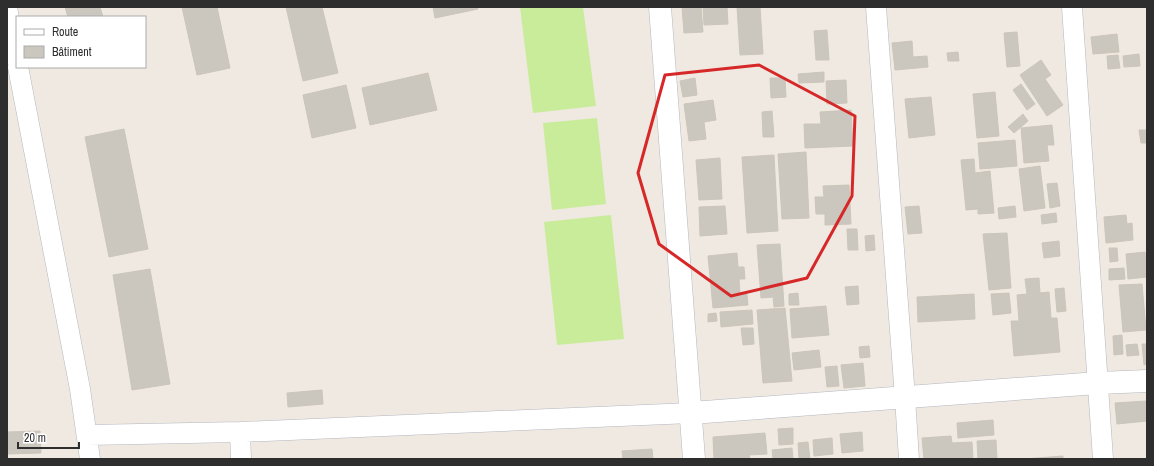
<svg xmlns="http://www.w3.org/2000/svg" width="1154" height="466" font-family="'Archivo Narrow',sans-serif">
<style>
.pitch{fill:#c9ec9a}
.building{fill:#cbc7bf;stroke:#cbc5ba}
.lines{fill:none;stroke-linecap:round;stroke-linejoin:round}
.minor-casing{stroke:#b4b7c1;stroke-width:21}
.tertiary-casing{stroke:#b4b7c1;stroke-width:23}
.minor{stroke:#fff;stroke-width:20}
.tertiary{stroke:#fff;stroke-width:22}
.marked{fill:none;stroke:#d62828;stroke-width:3;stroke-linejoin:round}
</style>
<rect width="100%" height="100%" fill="#efe9e1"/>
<path class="pitch" d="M 520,7 L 583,7 L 596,106 L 533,113 Z
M 597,118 L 606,204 L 552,210 L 543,123 Z
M 611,215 L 624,339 L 557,345 L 544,222 Z"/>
<path class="building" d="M 65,7 L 100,7 L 103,17 L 68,17 Z
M 182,7 L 217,7 L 230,68 L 197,75 Z
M 286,7 L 322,7 L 338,73 L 303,81 Z
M 433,7 L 477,7 L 478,9 L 435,18 Z
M 682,7 L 701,7 L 703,32 L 684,33 Z
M 703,7 L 727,7 L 728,24 L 704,25 Z
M 737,7 L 760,7 L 763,54 L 740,55 Z
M 827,30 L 829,60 L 816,60 L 814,31 Z
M 1017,32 L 1020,66 L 1007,67 L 1004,33 Z
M 1117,34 L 1119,52 L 1093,54 L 1091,37 Z
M 912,41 L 913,57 L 927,56 L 928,67 L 895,70 L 892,43 Z
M 958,52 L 959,61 L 948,61 L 947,53 Z
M 1139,54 L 1140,66 L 1124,67 L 1123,56 Z
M 1118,55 L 1120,68 L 1108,69 L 1107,56 Z
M 1041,60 L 1051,75 L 1045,79 L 1063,105 L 1047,116 L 1020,75 Z
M 824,72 L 824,82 L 799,83 L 798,74 Z
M 428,73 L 437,110 L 370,125 L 362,88 Z
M 695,78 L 697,95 L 683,97 L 680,81 Z
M 770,78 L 785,78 L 786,97 L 771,98 Z
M 846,80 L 847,103 L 827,104 L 826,81 Z
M 1021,84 L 1035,104 L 1027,110 L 1013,90 Z
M 346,85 L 356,128 L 312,138 L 303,95 Z
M 995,92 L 999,136 L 977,138 L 973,94 Z
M 931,97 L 935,135 L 909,138 L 905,99 Z
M 713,100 L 716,120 L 704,122 L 706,139 L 689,141 L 684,104 Z
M 851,110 L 853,146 L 805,148 L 804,124 L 821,124 L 820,112 Z
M 772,111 L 774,137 L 763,137 L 762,112 Z
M 1023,114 L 1028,121 L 1014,133 L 1008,127 Z
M 1052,125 L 1054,145 L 1047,145 L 1049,161 L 1024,163 L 1021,128 Z
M 124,129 L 148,249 L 109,257 L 85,137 Z
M 1139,130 L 1147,130 L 1147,143 L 1141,143 Z
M 1015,140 L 1017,166 L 980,169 L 978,143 Z
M 806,152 L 809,218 L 782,219 L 778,154 Z
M 774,155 L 778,231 L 747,233 L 742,157 Z
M 720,158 L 722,199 L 699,200 L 696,160 Z
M 974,159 L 975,173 L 990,171 L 994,213 L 978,214 L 978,209 L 966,210 L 961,160 Z
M 1040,166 L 1045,208 L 1024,211 L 1019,169 Z
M 1057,183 L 1060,206 L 1050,208 L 1047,184 Z
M 849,185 L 851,224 L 825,225 L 825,214 L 816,214 L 815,197 L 824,197 L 823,186 Z
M 725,206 L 727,234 L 700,236 L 699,207 Z
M 919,206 L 922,233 L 908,234 L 905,207 Z
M 1015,206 L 1016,217 L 999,219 L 998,208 Z
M 1056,213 L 1057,222 L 1042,224 L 1041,215 Z
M 1126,215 L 1127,224 L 1132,223 L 1133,240 L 1106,243 L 1104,217 Z
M 847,229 L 857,229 L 858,250 L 848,250 Z
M 1007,233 L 1011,288 L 989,290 L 983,234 Z
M 874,235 L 875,250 L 866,251 L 865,236 Z
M 1059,241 L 1060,256 L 1044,258 L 1042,243 Z
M 780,244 L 784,306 L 774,307 L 773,297 L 761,298 L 757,245 Z
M 1109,248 L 1117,248 L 1118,261 L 1110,262 Z
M 1145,252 L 1147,277 L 1128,279 L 1126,254 Z
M 737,253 L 738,267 L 744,267 L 745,279 L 739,279 L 740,294 L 747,294 L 748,305 L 713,308 L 708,256 Z
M 1124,268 L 1125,279 L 1109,280 L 1109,269 Z
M 150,269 L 170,384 L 132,390 L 113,275 Z
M 1039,278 L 1040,293 L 1049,292 L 1051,318 L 1057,318 L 1060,352 L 1014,356 L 1011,321 L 1019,321 L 1017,295 L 1027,294 L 1025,279 Z
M 1142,284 L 1146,330 L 1123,332 L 1119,285 Z
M 858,286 L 859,304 L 847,305 L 845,287 Z
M 1064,288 L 1066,311 L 1057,312 L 1055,289 Z
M 798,293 L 799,305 L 789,305 L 789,294 Z
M 1009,293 L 1011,313 L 993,315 L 991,294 Z
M 974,294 L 975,319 L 918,322 L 917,297 Z
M 826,306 L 829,335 L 792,338 L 790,309 Z
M 785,308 L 792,381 L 763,383 L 757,310 Z
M 752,310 L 753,324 L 721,327 L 720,312 Z
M 716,313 L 717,321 L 708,322 L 708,314 Z
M 741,328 L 753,328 L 754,344 L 743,345 Z
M 1122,335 L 1123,354 L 1114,355 L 1113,336 Z
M 1137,344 L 1139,355 L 1127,356 L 1126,345 Z
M 1142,344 L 1147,344 L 1147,364 L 1144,365 Z
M 869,346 L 870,357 L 860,358 L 859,347 Z
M 819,350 L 821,367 L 794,370 L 792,353 Z
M 863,363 L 865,386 L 844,388 L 841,365 Z
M 837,366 L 839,386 L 827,387 L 825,367 Z
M 322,390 L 323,404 L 288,407 L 287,393 Z
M 1147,401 L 1147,421 L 1117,424 L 1115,403 Z
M 993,420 L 994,435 L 958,438 L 957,423 Z
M 793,428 L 793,444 L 779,445 L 778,429 Z
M 40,431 L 41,453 L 7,454 L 7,432 Z
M 862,432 L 863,451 L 842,453 L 840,434 Z
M 765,433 L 767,454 L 749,455 L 750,459 L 714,459 L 713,437 Z
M 951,436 L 952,443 L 972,442 L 973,459 L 924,459 L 922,438 Z
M 832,438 L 833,454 L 814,456 L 813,440 Z
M 996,440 L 997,459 L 978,459 L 977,441 Z
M 808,442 L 810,459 L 799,459 L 798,443 Z
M 792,448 L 793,459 L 773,459 L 772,450 Z
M 652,449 L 653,459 L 623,459 L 622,451 Z
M 1063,456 L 1063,459 L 1024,459 Z"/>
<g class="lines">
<g class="minor-casing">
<path id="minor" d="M 876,7 L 905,398 L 909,459
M 1072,7 L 1103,459
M 7,8 L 17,60
M 18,67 L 80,389 L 90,459
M 240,432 L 241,459
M 88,435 L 240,432 L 691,413"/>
</g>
<g class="tertiary-casing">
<path id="tertiary" d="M 660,7 L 694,459
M 691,413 L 1098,383 L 1147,381"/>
</g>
<use href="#minor" class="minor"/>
<use href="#tertiary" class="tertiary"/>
</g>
<path class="marked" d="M 759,65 L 855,116 L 852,196 L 807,278 L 731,296 L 659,244 L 638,173 L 665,75 Z"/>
<rect width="1154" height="466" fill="none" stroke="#2e2e2e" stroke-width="16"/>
<rect x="16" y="16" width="130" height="52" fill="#ffffff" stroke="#ababab"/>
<rect x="24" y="29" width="20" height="6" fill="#ffffff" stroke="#ababab"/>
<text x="52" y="36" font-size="12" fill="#2e2e2e">Route</text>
<rect x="24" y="46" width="20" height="12" fill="#cbc7bf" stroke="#ababab"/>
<text x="52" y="56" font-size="12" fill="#2e2e2e">Bâtiment</text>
<path d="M18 442v6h61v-6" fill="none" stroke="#2e2e2e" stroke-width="2"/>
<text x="24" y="442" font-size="12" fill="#2e2e2e" stroke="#ffffff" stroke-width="3" paint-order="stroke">20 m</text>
</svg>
